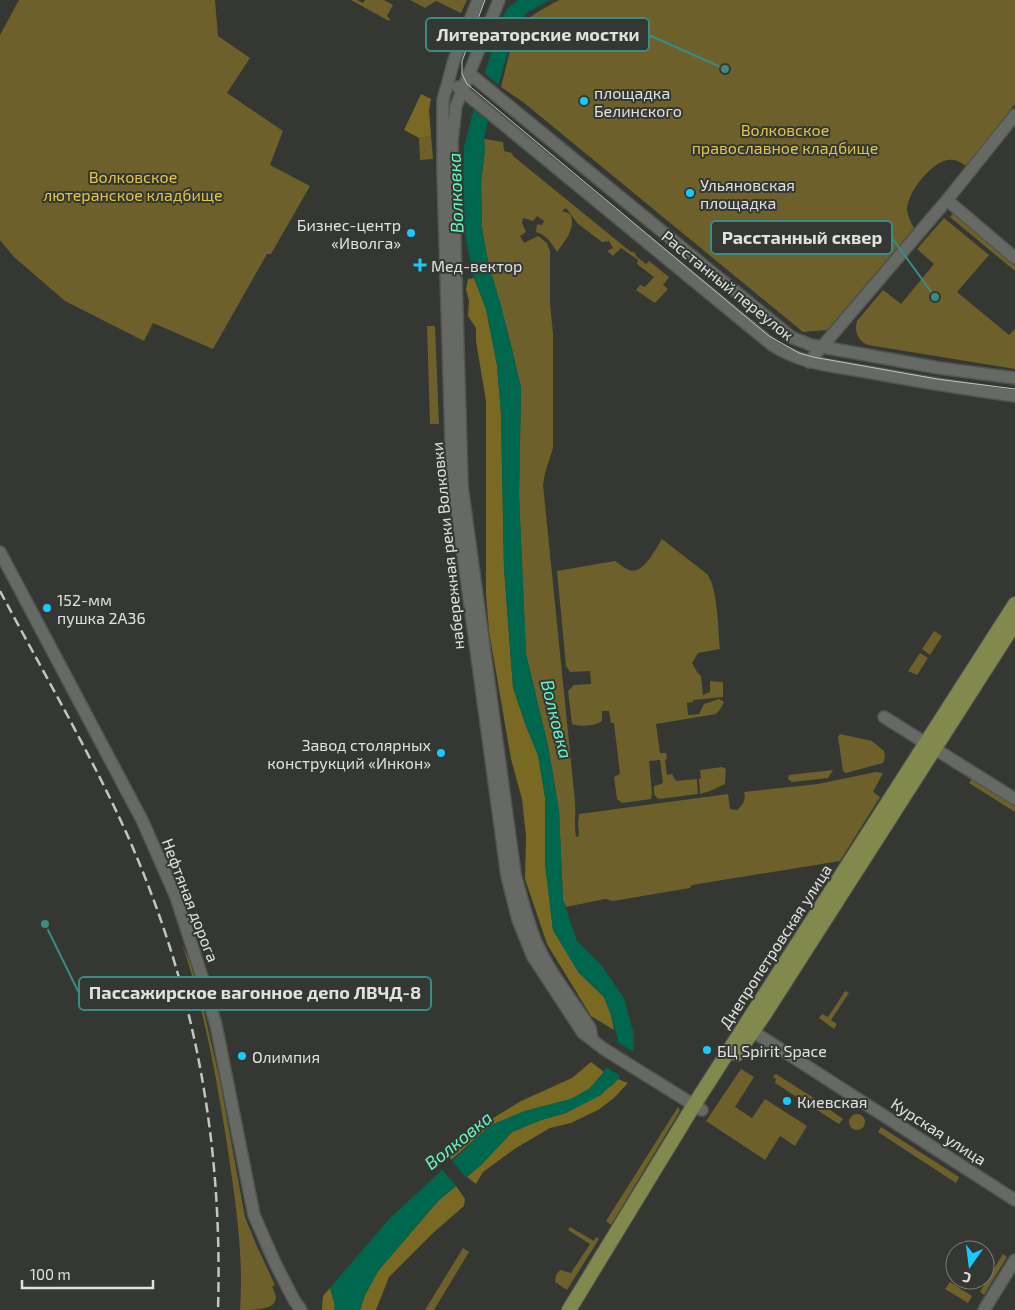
<svg xmlns="http://www.w3.org/2000/svg" width="1015" height="1310" font-family="'Exo 2',sans-serif">
<style>
.green{fill:#6d602a}
.forest{fill:#7a6922}
.water{fill:#00674f}
.pier{fill:#343732}
.lines{fill:none;stroke-linecap:round;stroke-linejoin:round}
.minor-casing{stroke:#535551;stroke-width:14}
.major-casing{stroke:#535551;stroke-width:16}
.minor{stroke:#666964;stroke-width:11}
.major{stroke:#82894c;stroke-width:14}
.tram{stroke:#c3c5c2;stroke-width:1}
.rail{stroke:#c3c5c2;stroke-width:2.5;stroke-dasharray:10 5;stroke-linecap:butt}
.poi-dot{fill:#18cafc;stroke:#343732;stroke-width:2}
.labels{text-anchor:middle;dominant-baseline:central;stroke-width:4;stroke-linejoin:round;paint-order:stroke}
.poi-label{font-size:16px;fill:#e0e2df;stroke:#343732;text-anchor:start}
.park-label{font-size:16px;fill:#e2c547;stroke:#343732}
.street-label{font-size:16px;fill:#e0e2df;stroke:#343732}
.water-label{font-size:18px;font-style:italic;fill:#62f7c9;stroke:#343732}
.leader{fill:none;stroke:#398c85;stroke-width:2}
.callout-dot{fill:#398c85;stroke:#343732;stroke-width:2}
.callout{fill:#343732;stroke:#398c85;stroke-width:2}
.callout-label{font-size:18px;text-anchor:middle;font-weight:bold;fill:#e0e2df}
</style>
<rect width="100%" height="100%" fill="#343732"/>
<path class="green" d="M 19,0 L 215,0 L 218,36 L 250,58 L 227,93 L 283,131 L 270,165 L 310,186 L 271,254 L 267,254 L 213,349 L 153,323 L 144,341 L 65,301 L 14,257 L 0,240 L 0,35 Z
M 351,0 L 357,0 L 363,3 L 365,0 L 384,0 L 393,5 L 387,16 L 390,19 L 389,21 Z
M 410,0 L 467,0 L 461,13 L 436,1 L 425,8 Z
M 559,0 L 1015,0 L 1015,104 L 966,166 C 960,161 952,158 944,161 C 929,166 907,193 907,210 C 908,216 911,223 914,228 L 827,330 L 803,332 L 523,102 L 501,87 C 506,69 511,37 523,24 C 533,13 547,7 559,0 Z
M 431,136 L 433,159 L 420,160 L 419,138 Z
M 484,139 L 503,142 L 504,151 L 512,153 L 513,156 L 631,252 L 634,252 L 637,257 L 646,264 L 649,261 L 669,277 L 663,285 L 668,289 L 655,303 L 636,290 L 640,285 L 645,287 L 654,277 L 637,264 L 638,260 L 621,248 L 613,256 L 607,251 L 613,248 L 609,241 L 602,242 L 577,223 L 566,208 L 562,211 L 570,214 C 577,227 565,241 557,252 C 551,243 547,235 536,232 L 537,224 L 542,225 L 544,221 L 537,216 L 533,221 L 523,218 L 522,223 L 526,232 L 520,236 L 524,243 L 538,236 L 547,243 L 550,251 L 550,304 L 553,333 L 553,448 L 545,473 L 543,485 L 575,801 C 576,814 574,824 576,837 L 579,836 L 578,823 L 579,814 L 728,794 L 730,809 L 737,810 C 743,805 746,800 744,792 L 818,784 L 876,772 L 883,773 L 873,792 L 880,797 L 840,861 L 692,885 L 690,888 L 613,901 L 605,899 L 566,907 L 563,900 L 559,811 L 548,746 L 526,654 L 519,496 L 521,388 L 509,337 L 488,262 L 482,229 L 481,182 L 485,149 Z
M 953,213 L 1015,266 L 1015,271 L 950,217 Z
M 944,218 L 989,255 L 957,292 L 1009,335 L 1015,329 L 1015,369 L 868,345 C 858,341 854,332 857,321 L 883,290 L 901,304 L 934,264 L 917,249 Z
M 427,326 L 435,326 L 439,424 L 430,424 Z
M 662,539 L 707,574 C 718,588 718,630 720,649 L 698,653 L 692,663 L 697,672 L 701,676 L 703,695 L 710,692 L 710,681 L 723,682 L 723,697 L 693,700 L 693,702 L 687,703 L 688,715 L 699,714 L 704,704 L 719,699 L 724,702 L 721,708 L 716,714 L 656,724 L 660,753 L 666,753 L 667,759 L 665,760 L 667,775 L 672,774 L 676,781 L 697,779 L 698,794 L 659,799 C 653,796 654,792 654,786 L 661,784 L 663,782 L 660,760 L 649,761 L 652,793 L 651,799 L 622,803 L 617,799 L 614,777 L 620,774 L 614,723 L 611,723 L 609,711 L 602,711 L 602,721 C 596,726 579,727 572,724 L 568,691 L 574,685 L 591,684 L 590,671 L 570,672 L 566,666 L 557,571 L 615,561 C 620,564 624,568 629,570 C 643,576 656,548 662,539 Z
M 934,631 L 942,636 L 930,655 L 922,649 Z
M 920,653 L 928,658 L 917,675 L 908,671 Z
M 840,734 L 872,741 L 884,751 L 885,757 L 883,763 L 846,773 L 843,771 L 838,737 Z
M 722,767 L 726,769 L 725,784 L 710,791 L 700,794 L 699,779 L 701,778 L 700,770 Z
M 833,770 L 828,778 L 792,782 L 788,779 L 789,775 Z
M 972,779 L 1015,807 L 1015,812 L 969,783 Z
M 182,944 L 190,962 L 203,1007 L 220,1081 L 245,1217 L 256,1244 L 275,1285 L 272,1287 C 286,1310 258,1310 240,1310 C 244,1254 235,1199 227,1144 C 216,1076 204,1008 182,944 Z
M 845,991 L 849,993 L 831,1020 L 837,1024 L 834,1029 L 819,1018 L 822,1014 L 828,1017 Z
M 741,1069 L 754,1077 L 735,1107 L 752,1118 L 765,1099 L 807,1126 L 795,1146 L 780,1136 L 765,1160 L 706,1121 Z
M 776,1074 L 817,1100 L 812,1107 L 775,1083 L 776,1079 L 773,1077 Z
M 823,1105 L 843,1119 L 839,1124 L 817,1110 L 819,1107 Z
M 678,1107 L 680,1110 L 678,1114 L 611,1225 L 606,1221 Z
M849 1122a8 8 0 1 1 16 0a8 8 0 1 1-16 0Z
M 881,1127 L 959,1177 L 956,1183 L 878,1132 Z
M 570,1227 L 594,1241 L 596,1237 L 599,1239 L 567,1290 L 555,1282 L 556,1275 L 560,1270 L 571,1273 L 590,1244 L 568,1230 Z
M 463,1248 L 469,1252 L 434,1310 L 425,1310 Z
M 1003,1254 L 1007,1257 L 984,1295 L 980,1292 Z
M 950,1282 L 972,1296 L 968,1303 L 945,1289 Z"/>
<path class="forest" d="M 421,94 L 431,99 L 429,110 L 431,136 L 419,138 L 404,130 Z
M 474,278 L 486,309 L 497,365 L 501,414 L 504,568 L 513,687 L 526,726 L 538,755 L 545,797 L 545,863 L 553,930 L 579,973 L 604,997 L 611,1015 L 614,1030 L 591,1016 L 547,944 L 525,879 L 526,836 L 522,799 L 511,759 L 489,631 L 486,595 L 486,401 L 476,341 L 476,328 L 468,316 L 469,301 L 466,289 L 468,279 Z
M 591,1062 L 604,1072 L 589,1089 L 571,1099 L 525,1111 L 491,1125 L 451,1160 L 446,1154 L 487,1122 L 521,1101 L 572,1078 Z
M 618,1079 L 628,1083 L 614,1098 L 598,1110 L 571,1123 L 550,1128 L 516,1148 L 483,1172 L 476,1184 L 467,1177 L 481,1165 L 512,1132 L 541,1120 L 566,1113 L 611,1086 Z
M 456,1186 L 465,1199 L 464,1206 L 434,1232 L 389,1277 L 376,1310 L 360,1310 L 365,1295 L 378,1271 L 438,1201 Z
M 330,1288 L 335,1305 L 334,1310 L 322,1310 L 323,1296 Z"/>
<path class="water" d="M 518,0 L 550,0 L 528,12 L 516,24 L 487,124 L 484,139 L 485,149 L 481,182 L 482,229 L 488,262 L 501,305 L 521,388 L 519,496 L 526,654 L 548,746 L 559,811 L 563,900 L 577,941 L 602,966 L 624,998 L 634,1035 L 634,1049 L 618,1079 L 601,1095 L 566,1113 L 541,1120 L 512,1132 L 481,1165 L 438,1201 L 378,1271 L 365,1295 L 360,1310 L 334,1310 L 335,1305 L 330,1288 L 391,1217 L 491,1125 L 525,1111 L 571,1099 L 589,1089 L 604,1072 L 618,1040 L 611,1015 L 604,997 L 579,973 L 553,930 L 545,863 L 545,797 L 538,755 L 526,726 L 513,688 L 504,568 L 501,414 L 497,365 L 486,309 L 473,274 L 464,229 L 463,188 L 464,147 L 472,116 L 501,20 L 507,9 Z"/>
<path class="pier" d="M 483,72 L 500,86 L 489,122 L 472,108 Z
M 615,1041 L 635,1053 L 622,1077 L 604,1066 Z
M 450,1158 L 468,1180 L 458,1188 L 440,1167 Z"/>
<g class="lines">
<g class="minor-casing">
<path id="minor" d="M 478,0 L 454,60 L 443,100 L 443,172 L 452,474 L 507,876 L 518,920 L 533,957 L 583,1033 L 604,1049 L 702,1110
M 499,0 L 456,106 L 452,141 L 462,486 L 515,874 C 521,897 527,920 536,942 C 549,972 572,1000 590,1028 L 592,1039
M 470,74 L 791,337 L 811,345 L 939,368 L 1015,378
M 458,87 L 772,345 C 801,364 833,366 867,372 C 916,381 965,389 1015,396
M 947,200 L 1015,258
M 809,362 L 947,200 L 1015,115
M 0,552 L 142,820 L 176,897 L 204,983 L 216,1025 L 254,1215 L 275,1263 L 294,1300 L 301,1310
M 884,717 L 1015,799
M 746,1027 L 1015,1200
M 984,1310 L 1015,1260"/>
</g>
<g class="major-casing">
<path id="major" d="M 737,1054 L 764,1015 L 1015,623
M 569,1310 L 694,1105 L 1015,604"/>
</g>
<use href="#minor" class="minor"/>
<use href="#major" class="major"/>
<path class="tram" d="M 485,0 L 462,61 L 462,74 L 467,84 L 769,336 L 799,353 L 813,357 L 937,379 L 1015,389"/>
<path class="rail" d="M 0,591 C 42,670 89,751 126,832 C 195,987 223,1141 218,1310"/>
</g>
<g class="poi-dot">
<circle cx="584" cy="101" r="5"/>
<circle cx="690" cy="193" r="5"/>
<circle cx="411" cy="233" r="5"/>
<path d="M417.5 257.5h5v5h5v5h-5v5h-5v-5h-5v-5h5z"/>
<circle cx="47" cy="608" r="5"/>
<circle cx="441" cy="753" r="5"/>
<circle cx="707" cy="1050" r="5"/>
<circle cx="242" cy="1056" r="5"/>
<circle cx="787" cy="1101" r="5"/>
</g>
<g class="labels">
<g class="poi-label">
<text x="594" y="92">площадка<tspan x="594" dy="18">Белинского</tspan></text>
<text x="700" y="184">Ульяновская<tspan x="700" dy="18">площадка</tspan></text>
<text x="401" y="224" text-anchor="end">Бизнес-центр<tspan x="401" dy="18">«Иволга»</tspan></text>
<text x="431" y="265">Мед-вектор</text>
<text x="57" y="599">152-мм<tspan x="57" dy="18">пушка 2А36</tspan></text>
<text x="431" y="744" text-anchor="end">Завод столярных<tspan x="431" dy="18">конструкций «Инкон»</tspan></text>
<text x="717" y="1050">БЦ Spirit Space</text>
<text x="252" y="1056">Олимпия</text>
<text x="797" y="1101">Киевская</text>
</g>
<g class="park-label">
<text x="785" y="129">Волковское<tspan x="785" dy="18">православное кладбище</tspan></text>
<text x="133" y="176">Волковское<tspan x="133" dy="18">лютеранское кладбище</tspan></text>
</g>
<g class="street-label">
<text transform="translate(728 285) rotate(39)">Расстанный переулок</text>
<text transform="translate(447 546) rotate(-96)">набережная реки Волковки</text>
<text transform="translate(191 900) rotate(69)">Нефтяная дорога</text>
<text transform="translate(775 946) rotate(-57)">Днепропетровская улица</text>
<text transform="translate(939 1131) rotate(33)">Курская улица</text>
</g>
<g class="water-label">
<text transform="translate(455 193) rotate(-92)">Волковка</text>
<text transform="translate(557 719) rotate(76)">Волковка</text>
<text transform="translate(458 1140) rotate(-39)">Волковка</text>
</g>
</g>
<path class="leader" d="M725 69L649 35M935 297L892 238M45 924L79 993"/>
<g class="callout-dot">
<circle cx="725" cy="69" r="5"/>
<circle cx="935" cy="297" r="5"/>
<circle cx="45" cy="924" r="5"/>
</g>
<g class="callout">
<rect x="426" y="18" width="223" height="33" rx="5"/>
<rect x="711" y="221" width="181" height="33" rx="5"/>
<rect x="79" y="977" width="352" height="33" rx="5"/>
</g>
<g class="callout-label">
<text x="538" y="41">Литераторские мостки</text>
<text x="802" y="244">Расстанный сквер</text>
<text x="255" y="999">Пассажирское вагонное депо ЛВЧД-8</text>
</g>
<g transform="translate(970 1265) rotate(194)"><circle r="24" fill="#343732" stroke="#797b77"/>
<path d="M0-4L9 19L0 12L-9 19Z" fill="#18cafc"/>
<text y="-8" font-size="14" font-weight="bold" text-anchor="middle" fill="#e0e2df">С</text>
</g>
<path d="M22 1280v8h131v-8" fill="none" stroke="#e0e2df" stroke-width="2.5"/>
<text x="30" y="1280" font-size="15" fill="#e0e2df" stroke="#343732" stroke-width="4" paint-order="stroke">100 m</text>
</svg>
